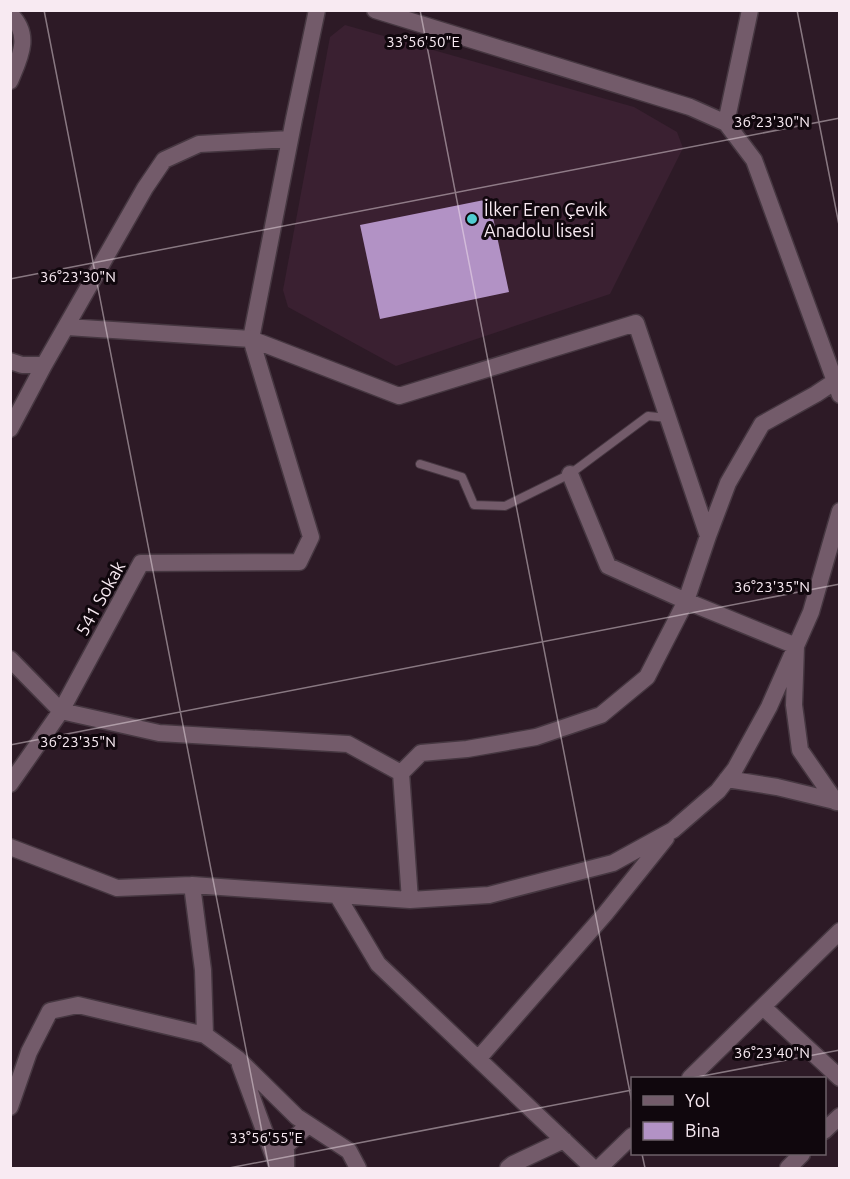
<svg xmlns="http://www.w3.org/2000/svg" width="850" height="1179" font-family="Ubuntu,sans-serif">
<style>
.built{fill:#3a2031}
.building{fill:#b292c5}
.lines{fill:none;stroke-linecap:round;stroke-linejoin:round}
.service-casing{stroke:#463741;stroke-width:10}
.minor-casing{stroke:#463741;stroke-width:19}
.service{stroke:#735b6a;stroke-width:8}
.minor{stroke:#735b6a;stroke-width:16}
.ticks{fill:none;stroke:#f8eaf2;stroke-width:1.5;stroke-opacity:0.45}
.poi-dot{fill:#51ccd1;stroke:#10070d;stroke-width:2}
.labels{text-anchor:middle;dominant-baseline:central;stroke-width:6;stroke-linejoin:round;paint-order:stroke}
.poi-label{font-size:18px;fill:#f8eaf2;stroke:#10070d;text-anchor:start}
.street-label{font-size:18px;fill:#f8eaf2;stroke:#10070d}
.ticks-label{font-size:15px;text-anchor:middle;fill:#f8eaf2;stroke:#10070d;stroke-width:6;stroke-linejoin:round;paint-order:stroke}
</style>
<rect width="100%" height="100%" fill="#2d1a26"/>
<path class="built" d="M 345,25 L 634,107 L 677,132 L 683,148 L 610,294 L 396,366 L 288,307 L 283,290 L 330,37 Z"/>
<path class="building" d="M 489,199 L 509,292 L 380,319 L 360,225 Z"/>
<g class="lines">
<g class="service-casing">
<path id="service" d="M 420,464 L 462,477 L 474,505 L 505,506 L 570,474 L 648,416 L 668,418"/>
</g>
<g class="minor-casing">
<path id="minor" d="M 375,10 L 690,107 L 726,123 L 754,160 L 840,395
M 10,14 C 32,35 20,57 10,81
M 726,123 L 750,10
M 67,327 L 251,339 L 399,396 L 636,323 L 708,536
M 10,361 L 22,365 L 44,365
M 10,429 L 44,365 L 145,188 L 164,160 L 199,144 L 290,139
M 570,474 L 608,566 L 686,601 L 796,646 L 794,705 L 800,750 L 836,802
M 10,659 L 61,711 L 159,733 L 348,744 L 401,773
M 727,779 L 777,787 L 839,802
M 10,784 L 61,711 L 141,563 L 299,562 L 311,537 L 251,339 L 294,119 L 317,10
M 10,847 L 117,888 L 192,885 L 410,900 L 489,895 L 613,863 L 673,830 L 718,791 L 735,769 L 769,707 L 811,612 L 840,511
M 192,885 L 203,970 L 205,1035
M 337,895 L 378,964 L 593,1168
M 410,900 L 401,773 L 421,753 L 467,749 L 536,737 L 601,715 L 647,677 L 686,601 L 708,536 L 728,483 L 762,424 L 816,394 L 840,378
M 763,1007 L 840,1078
M 478,1059 L 605,914 L 666,838
M 240,1065 L 278,1168
M 690,1078 L 840,931
M 10,1107 L 29,1052 L 50,1011 L 78,1005 L 205,1035 L 238,1059 L 297,1117 L 349,1151 L 358,1168
M 824,1131 L 840,1116
M 286,1168 L 286,1146 L 308,1125
M 508,1168 L 513,1164 L 564,1140
M 599,1168 L 632,1136
M 788,1168 L 802,1154"/>
</g>
<use href="#service" class="service"/>
<use href="#minor" class="minor"/>
</g>
<path class="ticks" d="M 44,10 L 269,1168M 420,10 L 632,1103M 797,10 L 840,230M 10,279 L 840,118M 10,745 L 840,584M 692,1078 L 840,1050M 642,1154 L 645,1168M 229,1168 L 632,1090"/>
<circle class="poi-dot" cx="472" cy="219" r="6"/>
<g class="labels">
<g class="poi-label">
<text x="484" y="209">İlker Eren Çevik<tspan x="484" dy="21">Anadolu lisesi</tspan></text>
</g>
<g class="street-label">
<text transform="translate(100 598) rotate(-61)">541 Sokak</text>
</g>
</g>
<g class="ticks-label">
<text x="423" y="47">33°56'50"E</text>
<text x="772" y="127">36°23'30"N</text>
<text x="78" y="282">36°23'30"N</text>
<text x="772" y="592">36°23'35"N</text>
<text x="78" y="747">36°23'35"N</text>
<text x="772" y="1058">36°23'40"N</text>
<text x="266" y="1143">33°56'55"E</text>
</g>
<rect width="850" height="1179" fill="none" stroke="#f8eaf2" stroke-width="24"/>
<rect x="631" y="1077" width="195" height="78" fill="#10070d" stroke="#6d6269" stroke-width="1.5"/>
<rect x="643" y="1096" width="30" height="9" fill="#735b6a" stroke="#6d6269" stroke-width="1.5"/>
<text x="685" y="1107" font-size="18" fill="#f8eaf2">Yol</text>
<rect x="643" y="1122" width="30" height="18" fill="#b292c5" stroke="#6d6269" stroke-width="1.5"/>
<text x="685" y="1137" font-size="18" fill="#f8eaf2">Bina</text>
</svg>
